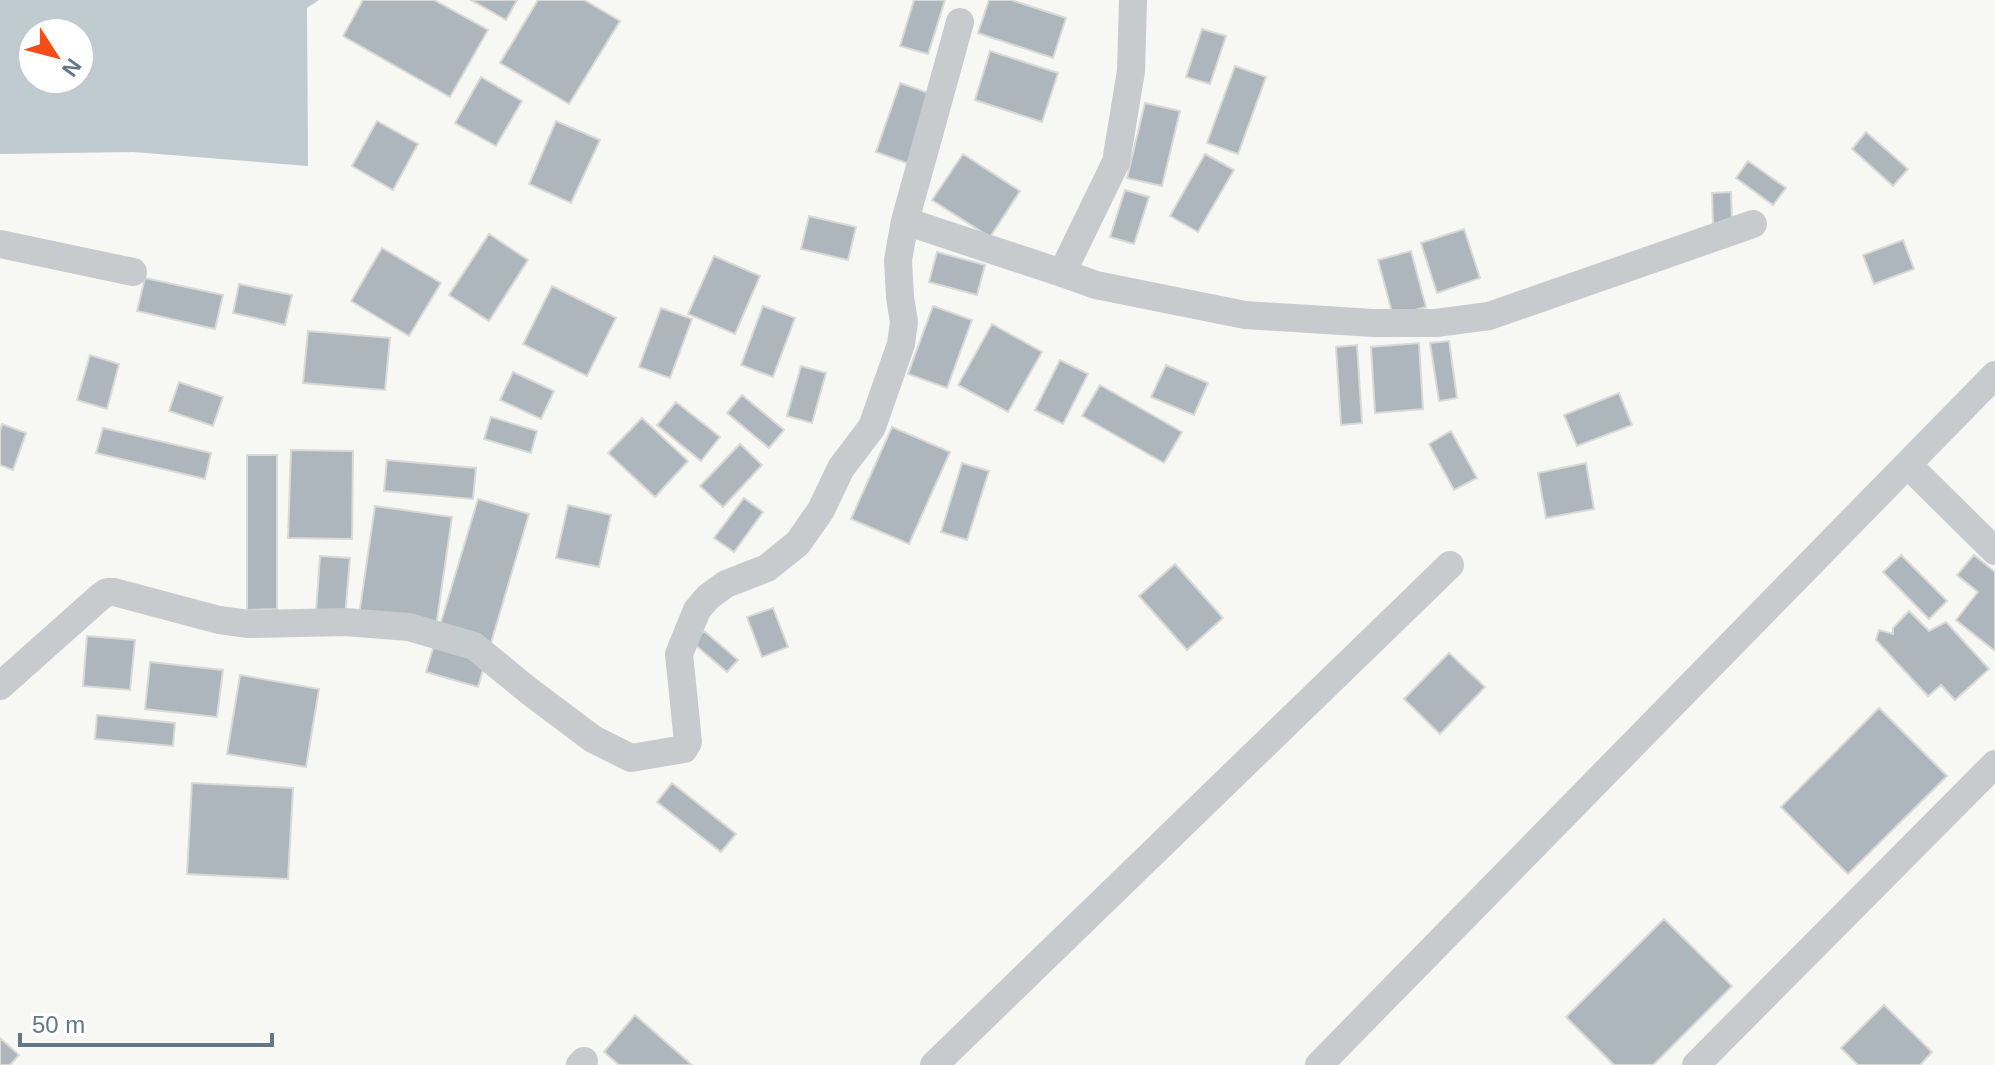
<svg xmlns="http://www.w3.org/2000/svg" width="1995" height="1065" font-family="Helvetica,sans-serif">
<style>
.water{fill:#c0cbd1;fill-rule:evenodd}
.building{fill:#adb6bc;stroke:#d9d9d6;stroke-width:2}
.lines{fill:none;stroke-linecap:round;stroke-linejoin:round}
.minor{stroke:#c7cbce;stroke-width:28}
</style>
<rect width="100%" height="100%" fill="#f7f7f4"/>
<path class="water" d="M 0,0 L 319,0 L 307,8 L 308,166 L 133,152 L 0,154 ZM 32,32 L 80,32 L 80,80 L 32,80 Z"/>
<path class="building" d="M 363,0 L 434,0 L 488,30 L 450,97 L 343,36 Z
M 471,0 L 517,0 L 506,20 Z
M 538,0 L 584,0 L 620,21 L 569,104 L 500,63 Z
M 914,0 L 945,0 L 928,54 L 900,46 Z
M 989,0 L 1011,0 L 1066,18 L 1053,58 L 978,33 Z
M 1202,29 L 1226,36 L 1210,84 L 1186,77 Z
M 990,51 L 1058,73 L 1042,122 L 975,100 Z
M 1235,66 L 1266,77 L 1238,154 L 1207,143 Z
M 481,77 L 522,101 L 496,146 L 455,123 Z
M 900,83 L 940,97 L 915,166 L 876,152 Z
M 1145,103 L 1180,111 L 1162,186 L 1127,178 Z
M 377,121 L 418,144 L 393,190 L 352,166 Z
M 556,121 L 600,140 L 571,203 L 529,184 Z
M 1866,132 L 1908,169 L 1893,186 L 1852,149 Z
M 963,154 L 1020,191 L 990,237 L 932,200 Z
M 1205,154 L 1234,170 L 1198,232 L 1170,216 Z
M 1748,161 L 1786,188 L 1773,205 L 1736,178 Z
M 1125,190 L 1149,197 L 1134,244 L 1110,237 Z
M 1731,192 L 1732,224 L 1713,224 L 1712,193 Z
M 809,216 L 856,227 L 848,260 L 801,249 Z
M 1464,229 L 1480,278 L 1437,293 L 1421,243 Z
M 489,234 L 528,260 L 489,321 L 449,295 Z
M 1903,240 L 1914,269 L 1874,284 L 1863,255 Z
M 382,248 L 441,283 L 409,336 L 351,301 Z
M 1411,251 L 1426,307 L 1393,316 L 1378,260 Z
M 937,252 L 985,265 L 977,295 L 929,282 Z
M 714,256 L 760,276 L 735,334 L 688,314 Z
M 145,278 L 223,295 L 215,329 L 137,311 Z
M 239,284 L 292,295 L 285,325 L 233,313 Z
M 552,286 L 616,318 L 587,376 L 523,344 Z
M 763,306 L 795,318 L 773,377 L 741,365 Z
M 933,306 L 972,320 L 947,388 L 908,374 Z
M 661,308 L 692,319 L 670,378 L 639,367 Z
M 992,324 L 1042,352 L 1008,412 L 958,385 Z
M 308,331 L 390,338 L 385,390 L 303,383 Z
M 1449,341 L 1457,398 L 1439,401 L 1430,343 Z
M 1419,343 L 1423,409 L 1375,413 L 1371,347 Z
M 1357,345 L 1362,423 L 1341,425 L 1336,347 Z
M 90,355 L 119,364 L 107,409 L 77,400 Z
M 1060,360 L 1088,374 L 1063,424 L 1035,410 Z
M 1166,365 L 1208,383 L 1194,415 L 1151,397 Z
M 801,366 L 826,373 L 812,423 L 787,416 Z
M 513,372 L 554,391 L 541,419 L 500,400 Z
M 179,382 L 223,397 L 213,426 L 169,411 Z
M 1100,385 L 1182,432 L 1164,463 L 1082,416 Z
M 1619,393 L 1632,425 L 1577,446 L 1564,415 Z
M 742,395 L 784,430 L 769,448 L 727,413 Z
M 676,402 L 720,437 L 701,461 L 657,425 Z
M 491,417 L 537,431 L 531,453 L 484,439 Z
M 642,418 L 688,461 L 655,497 L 608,453 Z
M 2,424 L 26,433 L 13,470 L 0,465 L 0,431 Z
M 892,427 L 950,452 L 909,544 L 851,519 Z
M 103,428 L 211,453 L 205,479 L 96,453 Z
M 1451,431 L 1477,478 L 1454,490 L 1429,444 Z
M 740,444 L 762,465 L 723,507 L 700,486 Z
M 291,450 L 353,451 L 352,539 L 288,538 Z
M 247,455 L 277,455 L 277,609 L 247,610 Z
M 387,460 L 476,468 L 473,499 L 384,491 Z
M 962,463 L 989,471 L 967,540 L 941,532 Z
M 1586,463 L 1594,509 L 1546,518 L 1538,473 Z
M 744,498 L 763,512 L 734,552 L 714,538 Z
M 478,499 L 529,514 L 478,687 L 426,672 Z
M 568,505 L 611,515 L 599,567 L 556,558 Z
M 375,506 L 452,517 L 434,640 L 357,629 Z
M 1901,555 L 1947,601 L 1929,619 L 1883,572 Z
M 1974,555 L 1995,572 L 1995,651 L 1956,620 L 1978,592 L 1957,575 Z
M 320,556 L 350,558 L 344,628 L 315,627 Z
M 1175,564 L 1223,618 L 1187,650 L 1139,596 Z
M 773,608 L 788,647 L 762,657 L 747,617 Z
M 1909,611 L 1929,631 L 1946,622 L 1989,669 L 1955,700 L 1941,685 L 1928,696 L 1876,640 L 1879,630 L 1893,634 L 1893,628 Z
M 704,631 L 738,660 L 727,672 L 693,643 Z
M 87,636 L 135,640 L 130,690 L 83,686 Z
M 1449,653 L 1485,687 L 1440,734 L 1404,699 Z
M 150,662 L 223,670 L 217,717 L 145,709 Z
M 240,675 L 319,689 L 306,767 L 227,754 Z
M 1879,708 L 1947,776 L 1848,874 L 1781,807 Z
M 97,715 L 175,723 L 173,746 L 95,739 Z
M 192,783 L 293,788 L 288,879 L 187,874 Z
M 672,783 L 736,834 L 721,852 L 657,802 Z
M 1664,919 L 1732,986 L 1653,1065 L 1614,1065 L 1566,1017 Z
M 1884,1005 L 1932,1052 L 1920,1065 L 1858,1065 L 1841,1048 Z
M 635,1015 L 692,1065 L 619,1065 L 604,1052 Z
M 0,1038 L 19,1055 L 10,1065 L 0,1065 Z"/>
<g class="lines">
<path class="minor" d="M 1133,0 L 1131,71 L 1116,162 L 1062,273 L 1096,285 L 1245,315 L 1373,323 L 1436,323 L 1489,316 L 1753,224
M 905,221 L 1062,273
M 0,244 L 133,272
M 1908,465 L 1995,551
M 0,686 L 100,597 L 107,592 L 114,592 L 219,620 L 249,624 L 345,622 L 409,627 L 474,646 L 529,691 L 593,739 L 631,758 L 684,749 L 688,742 L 679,654 L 697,610 L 708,597 L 726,584 L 767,568 L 798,543 L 821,510 L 841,468 L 872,427 L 901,344 L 904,322 L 900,297 L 898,260 L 905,221 L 960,22
M 580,1065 L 584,1061
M 934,1065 L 1450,565
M 1319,1065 L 1995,375
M 1696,1065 L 1995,764"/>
</g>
<g transform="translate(56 56) rotate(126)"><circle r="38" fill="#ffffff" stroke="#c1c9cf" stroke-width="2"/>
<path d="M0-6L14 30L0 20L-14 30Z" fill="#f44d18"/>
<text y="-12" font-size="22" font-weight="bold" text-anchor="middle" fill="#637788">N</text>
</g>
<path d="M20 1033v12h252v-12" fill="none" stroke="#637788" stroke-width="4"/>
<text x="32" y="1033" font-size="24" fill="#637788" stroke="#ffffff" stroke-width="6" paint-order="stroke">50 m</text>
</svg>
